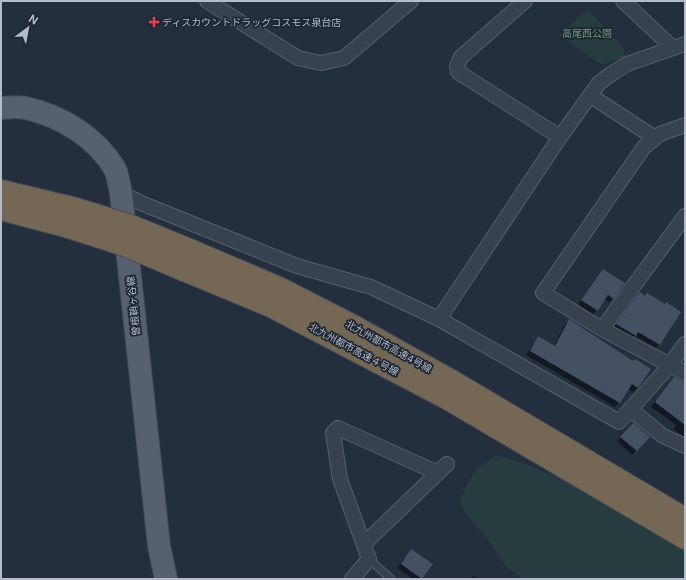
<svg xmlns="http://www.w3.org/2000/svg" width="686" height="580" font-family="Inter,'Noto Sans JP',sans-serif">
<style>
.green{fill:#263c3f}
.shadow{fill:#0007}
.building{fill:#455162}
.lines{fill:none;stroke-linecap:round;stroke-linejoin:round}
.lane-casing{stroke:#565f6c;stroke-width:9}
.street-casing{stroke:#565f6c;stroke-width:16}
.primary-casing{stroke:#414a57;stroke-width:24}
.highway-casing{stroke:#434c59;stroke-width:24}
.lane{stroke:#38414e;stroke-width:7}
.street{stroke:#38414e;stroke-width:14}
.primary{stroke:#56606e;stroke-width:22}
.highway{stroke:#746855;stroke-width:22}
.highway-bridge-casing{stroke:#434c59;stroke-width:24;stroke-linecap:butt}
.highway-bridge{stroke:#746855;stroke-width:22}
.health-dot{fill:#e0444e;stroke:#1d2633;stroke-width:1.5}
.labels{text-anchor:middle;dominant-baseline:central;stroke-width:3.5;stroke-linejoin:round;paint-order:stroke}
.poi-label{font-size:10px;fill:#b4bcc9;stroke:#1d2633;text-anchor:start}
.park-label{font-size:10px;fill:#6b9a76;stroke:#1d2633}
.street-label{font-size:10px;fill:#b4bcc9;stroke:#1d2633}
</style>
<rect width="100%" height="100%" fill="#242f3e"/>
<path class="green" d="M 587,9 L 623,47 L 626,57 L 602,65 L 559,35 Z
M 496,456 C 513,458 528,465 545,472 C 594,493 640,520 685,550 L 685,579 L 524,579 L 507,568 L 488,540 L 465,513 L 460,502 C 469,478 473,469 496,456 Z"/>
<path class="shadow" d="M 603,270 L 624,284 L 613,298 L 609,302 L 604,299 L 593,315 L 578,304 Z
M 640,294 L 659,344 L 656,348 L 635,336 L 631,339 L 613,328 Z
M 569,320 L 633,362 L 649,370 L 637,388 L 633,392 L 628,389 L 615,407 L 526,355 L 539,337 L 554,346 L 565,324 Z
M 674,378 L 685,383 L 685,437 L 673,429 L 676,425 L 651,407 Z
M 629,428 L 648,437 L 632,455 L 617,441 Z
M 411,550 L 431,564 L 421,579 L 413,579 L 397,568 Z
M 473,576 L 480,579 L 470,579 Z"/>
<path class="building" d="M 603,269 L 625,283 L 614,299 L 608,295 L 598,311 L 581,300 Z
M 640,292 L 645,296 L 647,293 L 665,304 L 666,302 L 681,312 L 660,345 L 638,332 L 636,336 L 616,324 Z
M 569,319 L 633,361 L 635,359 L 651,369 L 638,388 L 632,384 L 620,403 L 530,351 L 538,336 L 555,346 Z
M 674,377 L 685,382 L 685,425 L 655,402 Z
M 633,423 L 650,437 L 637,451 L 620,437 Z
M 411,549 L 433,564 L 422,579 L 401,564 Z"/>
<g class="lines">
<g class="lane-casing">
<path id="lane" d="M 369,559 L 391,579"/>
</g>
<g class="street-casing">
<path id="street" d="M 207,1 L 298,58 L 321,63 L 344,58 L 411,1
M 525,1 L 461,57 L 457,66 L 458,72 L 560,137
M 623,1 L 673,48
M 591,96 L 655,138
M 685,125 L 660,134 L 644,147 L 543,293 L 602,329 L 685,373
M 121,193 L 141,203 L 297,266 L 371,287 L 439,319 L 619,422 L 670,365 L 685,344
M 439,319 L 560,137 L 599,83 L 611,74 L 627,64 L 685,44
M 602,329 L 685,216
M 630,409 L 663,436 L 685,446
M 364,544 L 447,464
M 352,579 L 369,559 L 340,479 L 333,433 L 338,428 L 438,473"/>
</g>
<g class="primary-casing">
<path id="primary" d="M 1,108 C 9,108 18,106 26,108 C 61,116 96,137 115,169 C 118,175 119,185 121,193 L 159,546 L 166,579"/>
</g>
<g class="highway-casing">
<path id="highway" d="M 1,191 L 76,209
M 1,209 L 69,227
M 192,251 L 279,288 L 355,327 L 455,383 L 685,519
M 184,270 L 271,306 L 445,397 L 685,538"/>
</g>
<use href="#lane" class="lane"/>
<use href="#street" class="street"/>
<use href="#primary" class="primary"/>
<use href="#highway" class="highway"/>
<g class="highway-bridge-casing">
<path id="highway-bridge" d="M 76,209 L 131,226 L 192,251
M 69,227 L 125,245 L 184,270"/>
</g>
<use href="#highway-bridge" class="highway-bridge"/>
</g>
<path class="health-dot" d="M152 16h4v4h4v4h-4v4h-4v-4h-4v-4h4z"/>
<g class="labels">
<g class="poi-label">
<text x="162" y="22">ディスカウントドラッグコスモス泉台店</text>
</g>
<g class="park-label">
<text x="587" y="33">高尾西公園</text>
</g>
<g class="street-label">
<text transform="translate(133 306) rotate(-96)">曽根鞘ヶ谷線</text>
<text transform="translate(389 346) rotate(29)">北九州都市高速4号線</text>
<text transform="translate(354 349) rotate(28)">北九州都市高速４号線</text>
</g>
</g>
<rect width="686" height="580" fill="none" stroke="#b4bcc9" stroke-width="4"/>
<g transform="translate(28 28) rotate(32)" stroke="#1d2633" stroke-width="3" paint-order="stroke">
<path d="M0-3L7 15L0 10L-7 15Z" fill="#b4bcc9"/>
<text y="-6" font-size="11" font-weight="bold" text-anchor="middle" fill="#b4bcc9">N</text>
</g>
</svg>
